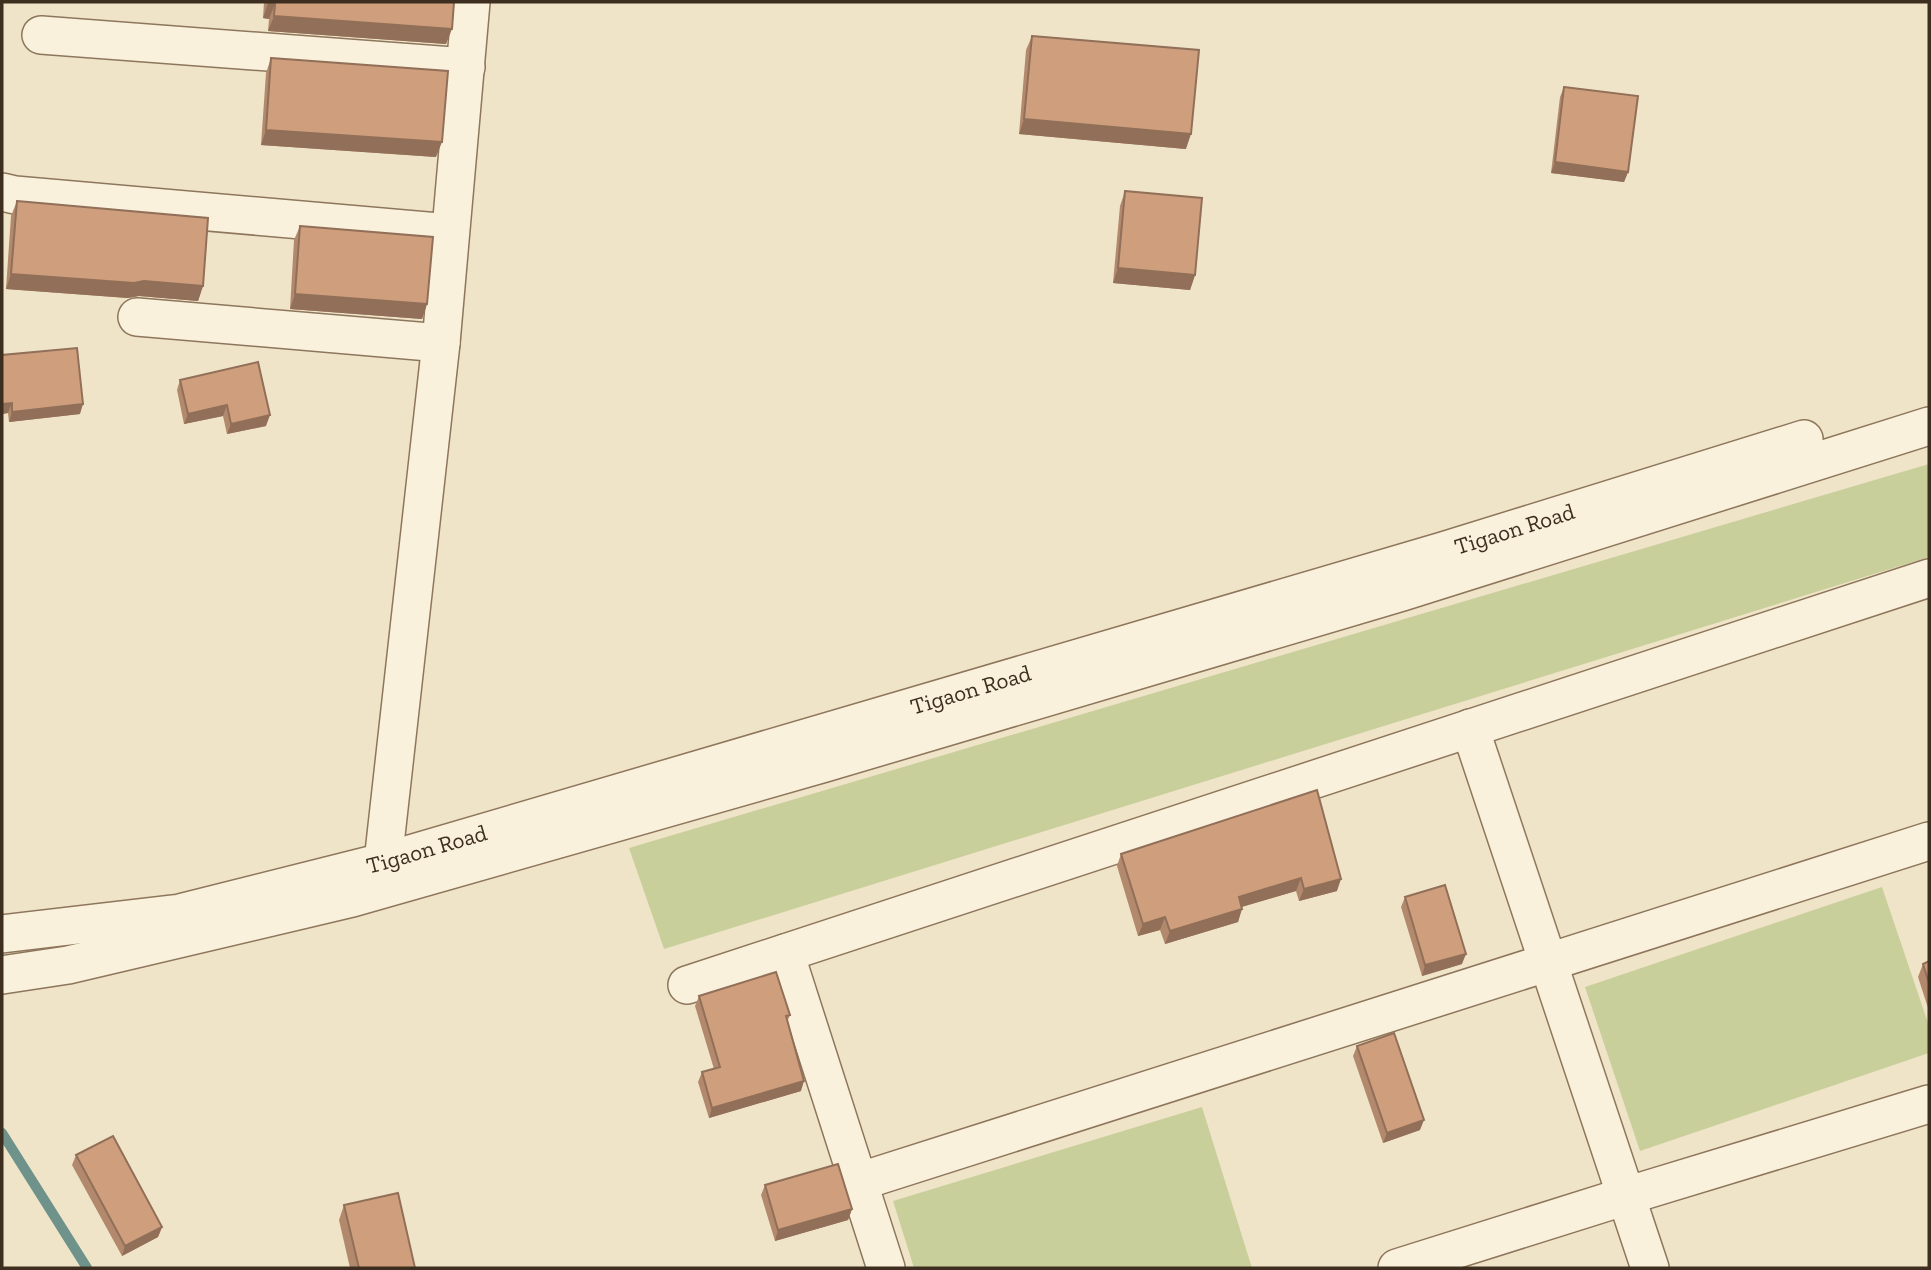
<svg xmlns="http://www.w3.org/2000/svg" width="1931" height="1270" font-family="'Zilla Slab',serif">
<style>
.green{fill:#c9cf9b}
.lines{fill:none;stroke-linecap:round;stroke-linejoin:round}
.stream{stroke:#6f938a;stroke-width:10}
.minor-casing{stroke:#8d765c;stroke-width:40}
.minor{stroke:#faf1dc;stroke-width:37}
.wall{fill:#b2896c}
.shaded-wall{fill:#916f58}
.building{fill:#cf9f7d;stroke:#916f58;stroke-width:2}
.labels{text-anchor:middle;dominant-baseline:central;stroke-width:6;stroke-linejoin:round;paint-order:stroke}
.street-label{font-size:23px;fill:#3d2e20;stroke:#f7eed8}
</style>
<rect width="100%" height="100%" fill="#f0e4c8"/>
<path class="green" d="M 1929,464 L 1929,557 L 664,949 L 629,848 Z
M 1882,887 L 1929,1026 L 1929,1053 L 1640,1151 L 1585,987 Z
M 1202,1107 L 1252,1268 L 914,1268 L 893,1201 Z"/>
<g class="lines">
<path class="stream" d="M 2,1133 L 87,1268"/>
<g class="minor-casing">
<g id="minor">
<path d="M 41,35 L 466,67"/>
<path d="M 2,192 L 15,195 L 450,233"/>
<path d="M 137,317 L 441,343"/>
<path d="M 1470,728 L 1650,1268"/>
<path d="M 383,862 L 441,343 L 471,2"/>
<path id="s1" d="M 2,934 L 180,913 L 383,862 L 1443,551 L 1804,439"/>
<path d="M 785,953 L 886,1268"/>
<path d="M 2,975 L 68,965 L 352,898 L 825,763 L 1402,592 L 1929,426"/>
<path d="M 687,985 L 1929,578"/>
<path d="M 858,1182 L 1929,841"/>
<path d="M 1397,1268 L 1626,1196 L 1929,1104"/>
</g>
</g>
<use href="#minor" class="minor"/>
</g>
<path class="wall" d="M 264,2 L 454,2 L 446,44 L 268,31 L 269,19 L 263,18 Z
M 1032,36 L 1186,149 L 1019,134 L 1026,50 Z
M 271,58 L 436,157 L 261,145 L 266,73 Z
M 1564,87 L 1628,172 L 1624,182 L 1551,173 L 1560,97 Z
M 1125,191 L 1195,275 L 1190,290 L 1113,283 L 1120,206 Z
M 17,201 L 203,286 L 198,301 L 139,296 L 128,298 L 6,289 L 11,216 Z
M 300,226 L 427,304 L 422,319 L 290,309 L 294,240 Z
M 2,355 L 80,414 L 9,422 L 8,413 L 2,414 Z
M 180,380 L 266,426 L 227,434 L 223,416 L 184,424 L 177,390 Z
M 1317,790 L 1337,891 L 1299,901 L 1296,891 L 1242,907 L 1238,922 L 1165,944 L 1160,930 L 1138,936 L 1117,866 L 1121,854 Z
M 1405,897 L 1462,964 L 1422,976 L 1401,907 Z
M 1929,961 L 1929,1011 L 1918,977 L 1923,964 Z
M 699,996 L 790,1015 L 787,1022 L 801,1091 L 709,1118 L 698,1082 L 702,1072 L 714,1069 L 695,1006 Z
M 1357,1046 L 1420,1130 L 1383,1143 L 1353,1056 Z
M 76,1155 L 162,1227 L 158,1237 L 122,1256 L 72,1165 Z
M 765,1185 L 852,1209 L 848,1220 L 775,1241 L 761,1195 Z
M 344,1205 L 415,1268 L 350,1268 L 339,1220 Z"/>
<path class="shaded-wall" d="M 268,3 L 275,4 L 269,19 L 263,18 Z
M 274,16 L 452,29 L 446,44 L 268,31 Z
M 1024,119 L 1191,134 L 1186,149 L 1019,134 Z
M 266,130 L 442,142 L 436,157 L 261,145 Z
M 1555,162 L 1628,172 L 1624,182 L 1551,173 Z
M 1118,268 L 1195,275 L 1190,290 L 1113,283 Z
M 11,274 L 144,281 L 203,286 L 198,301 L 139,296 L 128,298 L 6,289 Z
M 295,294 L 427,304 L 422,319 L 290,309 Z
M 12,403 L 8,413 L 2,414 L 2,404 Z
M 83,404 L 80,414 L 9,422 L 12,412 Z
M 227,405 L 223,416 L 184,424 L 188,414 Z
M 270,415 L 266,426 L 227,434 L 231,424 Z
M 1301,878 L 1296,891 L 1234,909 L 1239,897 Z
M 1341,879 L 1337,891 L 1299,901 L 1304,889 Z
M 1242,909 L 1238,922 L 1165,944 L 1170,931 Z
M 1165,917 L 1160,930 L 1138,936 L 1143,924 Z
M 1466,954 L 1462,964 L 1422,976 L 1425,965 Z
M 804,1081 L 801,1091 L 709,1118 L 712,1108 Z
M 1424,1120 L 1420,1130 L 1383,1143 L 1387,1133 Z
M 852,1209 L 848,1220 L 775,1241 L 778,1230 Z
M 162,1227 L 158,1237 L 122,1256 L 125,1246 Z"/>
<path class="building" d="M 268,2 L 454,2 L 452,29 L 274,16 L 275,4 L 268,3 Z
M 1032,36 L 1199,50 L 1191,134 L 1024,119 Z
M 271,58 L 448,71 L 442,142 L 266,130 Z
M 1564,87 L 1638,96 L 1628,172 L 1555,162 Z
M 1125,191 L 1202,198 L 1195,275 L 1118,268 Z
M 17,201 L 208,218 L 203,286 L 144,281 L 134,283 L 11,274 Z
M 300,226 L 433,237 L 427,304 L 295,294 Z
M 77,348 L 83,404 L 12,412 L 12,403 L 2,404 L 2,355 Z
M 258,362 L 270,415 L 231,424 L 227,405 L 188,414 L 180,380 Z
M 1317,790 L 1341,879 L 1304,889 L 1301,878 L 1239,897 L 1242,909 L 1170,931 L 1165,917 L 1143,924 L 1121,854 Z
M 1445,885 L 1466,954 L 1425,965 L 1405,897 Z
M 1929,961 L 1929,983 L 1923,964 Z
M 776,972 L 790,1015 L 786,1016 L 804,1081 L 712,1108 L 702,1072 L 720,1067 L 699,996 Z
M 1394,1033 L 1424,1120 L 1387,1133 L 1357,1046 Z
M 113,1136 L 162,1227 L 125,1246 L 76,1155 Z
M 838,1164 L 852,1209 L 778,1230 L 765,1185 Z
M 398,1193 L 415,1268 L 359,1268 L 344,1205 Z"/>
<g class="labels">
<g class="street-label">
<text stroke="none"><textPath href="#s1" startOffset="1568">Tigaon Road</textPath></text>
<text stroke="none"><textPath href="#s1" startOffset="1001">Tigaon Road</textPath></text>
<text stroke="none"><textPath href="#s1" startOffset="434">Tigaon Road</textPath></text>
</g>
</g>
<rect width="1931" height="1270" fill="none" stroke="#3d2e20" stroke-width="7"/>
</svg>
